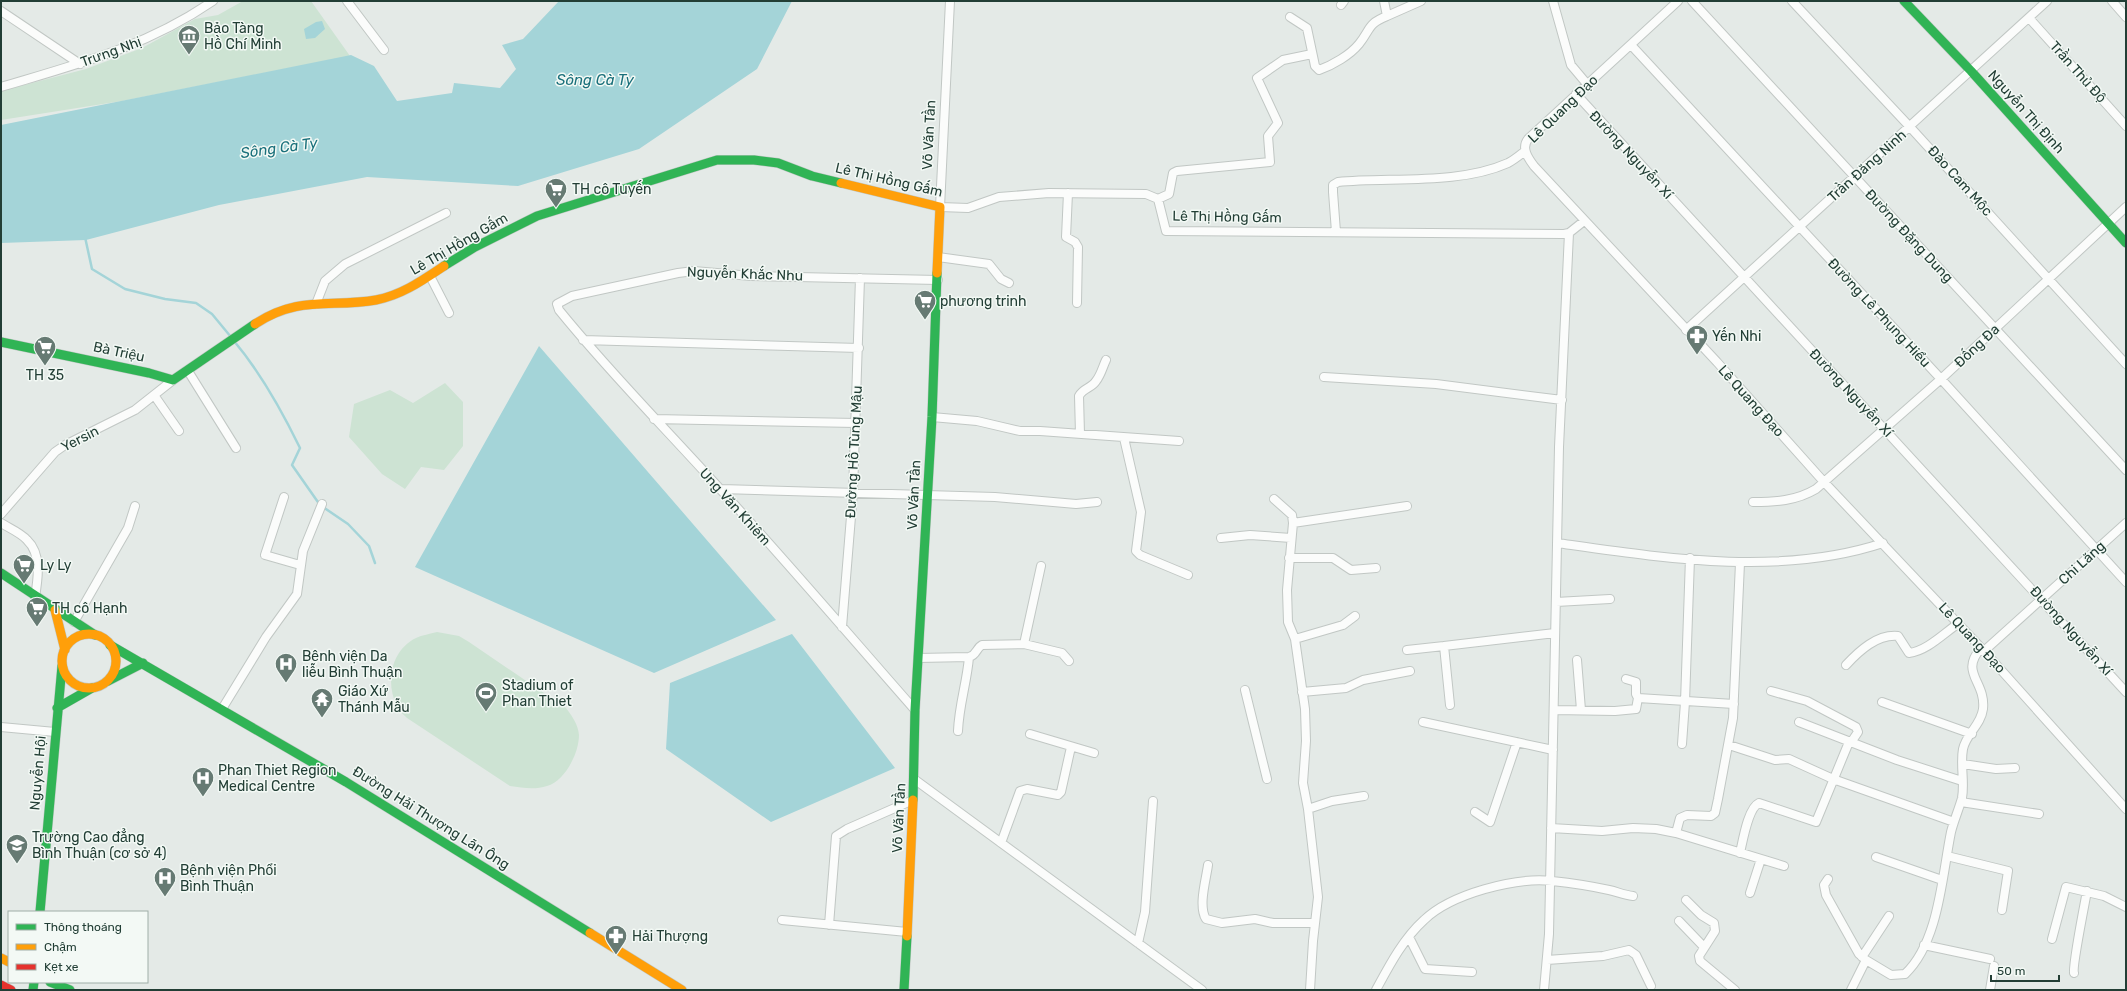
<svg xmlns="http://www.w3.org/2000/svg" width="2127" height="991" font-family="Rubik,sans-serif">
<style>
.green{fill:#cde3d3}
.water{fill:#a4d4d8}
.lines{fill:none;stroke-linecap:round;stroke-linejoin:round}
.stream{stroke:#a4d4d8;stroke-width:2.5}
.street-casing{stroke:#c1c7c4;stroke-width:10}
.fast-casing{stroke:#c0c7c4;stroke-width:10}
.slow-casing{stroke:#c0c7c4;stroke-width:10}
.jam-casing{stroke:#c0c7c4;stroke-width:10}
.street{stroke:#fbfcfb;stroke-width:8}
.fast{stroke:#30b455;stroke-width:9}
.slow{stroke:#ff9f0a;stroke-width:9}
.jam{stroke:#e5322d;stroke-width:9}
.labels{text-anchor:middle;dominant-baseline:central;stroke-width:3;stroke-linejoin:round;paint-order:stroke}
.poi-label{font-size:14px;fill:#223e35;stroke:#f3f9f5;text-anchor:start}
.street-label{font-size:14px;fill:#223e35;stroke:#f3f9f5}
.water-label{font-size:15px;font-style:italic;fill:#1a707b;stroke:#f3f9f5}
</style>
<rect width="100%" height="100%" fill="#e4eae7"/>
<path class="green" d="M 243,1 L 311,1 L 350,56 L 122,101 L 1,120 L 1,91 L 86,69 L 142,48 L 195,19 L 218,15 Z
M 445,383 L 463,402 L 463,446 L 444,470 L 421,467 L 405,489 L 382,474 L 349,437 L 354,404 L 390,390 L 413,403 Z
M 437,632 L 459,636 L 469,642 L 566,708 C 572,716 578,724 579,735 C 579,753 565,781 547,786 C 535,790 523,788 510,786 L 407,718 C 404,715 399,711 397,706 C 385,683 391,650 416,638 C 422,635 430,634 437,632 Z"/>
<path class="water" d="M 559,1 L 792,1 L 757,69 L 639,149 L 518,186 L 367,177 L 219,205 L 86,240 L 1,243 L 1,125 L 351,55 L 374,66 L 397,101 L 452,93 L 454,83 L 500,88 L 516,69 L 502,45 L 523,39 Z
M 322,21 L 325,29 L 315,38 L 306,39 L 304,29 L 316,22 Z
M 539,346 L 776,620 L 654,673 L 415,567 Z
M 792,634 L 895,768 L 771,822 L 666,749 L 670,683 Z"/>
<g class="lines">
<path class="stream" d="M 85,237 L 92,269 L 125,289 L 165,299 L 196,303 L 212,314 L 231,337
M 234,341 C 261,373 282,411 300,448 L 292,465 L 320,505 L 348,524 L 369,546 L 375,563"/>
<g class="street-casing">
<path id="street" d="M 347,1 L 384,50
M 950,1 L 940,207 L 968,208 L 999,197 L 1049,193 L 1146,194 L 1158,199 L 1166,231 L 1564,234 L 1569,233 L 1584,221
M 1384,1 L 1387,16 L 1421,1
M 1553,1 L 1571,65 L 1587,84
M 1678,1 L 1528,139 C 1521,148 1528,158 1534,166 L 1717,362 L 1824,482 L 1984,651 L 2126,809
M 1692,1 L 2126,470
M 1792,1 L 1910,127 L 2126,364
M 2112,1 L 2126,17
M 1341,5 L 1344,1
M 1,11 L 80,64
M 1290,17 L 1307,28 L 1314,61 L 1315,66 L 1319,70 C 1333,65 1350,55 1359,44 C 1371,29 1367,24 1387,16
M 2029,18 L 2126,126
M 1631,45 L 1941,379 L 2126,582
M 1,87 C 78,64 146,47 213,1
M 1576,94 L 2126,692
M 1068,193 L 1066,237 L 1075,242 L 1078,247 L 1077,303
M 1158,199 L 1169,194 L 1173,173 L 1177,171 L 1270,162 L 1268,136 L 1278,123 L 1257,78 L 1283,60 L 1312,54
M 1336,232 L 1333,192 L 1333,185 L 1338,182 C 1391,177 1459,185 1508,163 C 1514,160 1520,155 1525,151
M 938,257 L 989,264 L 1001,279 L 1009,283
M 430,276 L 449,313
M 316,304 L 325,281 L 345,264 L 446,213
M 1686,330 L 2047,1
M 583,340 L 859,348
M 188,371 L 236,448
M 1324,377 L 1436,384 L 1562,400
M 154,395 L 179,431
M 932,417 L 977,421 L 1020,431 L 1040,431 L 1179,441
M 654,419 L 856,423
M 1080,434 L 1079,396 C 1083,388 1092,388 1096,381 C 1101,375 1103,366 1106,360
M 1124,438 L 1141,512 L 1136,551 L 1140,555 L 1188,575
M 721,489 L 995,497 L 1076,504 L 1097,502
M 284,497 L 265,555 L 300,565
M 1274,499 L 1292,515 L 1293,523 L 1287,590 L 1288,622 L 1295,639 L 1305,709 L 1306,741 L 1303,783 L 1308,809 L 1318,897 L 1313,941 L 1310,990
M 1753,502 C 1775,502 1796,501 1816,489 L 1941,379 L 2126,207
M 1,514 L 55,452 L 65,445 L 135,410 L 173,380
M 1,523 C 9,528 21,533 27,540 C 42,554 38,579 35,597
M 1293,523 L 1407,506
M 1221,538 L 1250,535 L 1291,538
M 1557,543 C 1663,558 1780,577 1883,543
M 1289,558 L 1333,558 L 1351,570 L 1376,568
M 1740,563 L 1733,718 L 1718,799 L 1715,813 L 1711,816 L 1687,815 L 1680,818 L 1676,833 L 1784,866
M 1556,602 L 1610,599
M 74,622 L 128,528 L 135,506
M 842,627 L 853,492 L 860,278
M 1295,639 L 1343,625 L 1355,616
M 1024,644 L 1062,653 L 1069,661
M 1407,650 L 1444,646
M 1984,651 L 2126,523
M 918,658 L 969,657 C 977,655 976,648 982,645 L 1024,644 L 1041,566
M 1577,660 L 1581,710
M 1846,665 C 1859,651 1877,634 1898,636 L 1909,653 C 1927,651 1944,633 1959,623
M 1626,679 L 1636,682 L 1636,694 L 1638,698
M 1245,690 L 1267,779
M 1771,691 L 1807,701 L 1856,727 L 1858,732 L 1852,741
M 1302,692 L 1346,688 L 1363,680 L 1410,671
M 1882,702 L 1972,734
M 1450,705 L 1444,646 L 1555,633
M 222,709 L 266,637 L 297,594 L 303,551 L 322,504
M 915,710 C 850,636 787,562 721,490 C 667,430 610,373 559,310 L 557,304 L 572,296 L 678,273 L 694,271 L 751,276 L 938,280
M 1554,710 L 1615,711 L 1636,709 L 1638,698 L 1734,704
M 1423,722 L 1553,750
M 1799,722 L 1897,760 L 1962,781
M 1,727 L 55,732
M 958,731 C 959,705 967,682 969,657
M 1030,734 L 1094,753
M 1682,744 L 1685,702 L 1690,558
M 1729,745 L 1775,760 L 1789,759 L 1833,779 L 1954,822
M 1963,764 L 1996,769 L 2015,768
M 914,779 L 1202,990
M 1961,802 L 2039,814
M 1308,809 L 1332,801 L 1364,796
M 1475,812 L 1490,822 L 1517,742
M 1551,828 L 1602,831 L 1633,828 L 1656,829 L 1676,833
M 1001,843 L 1020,791 L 1027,789 L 1058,795 L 1061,792 L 1071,747
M 1740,853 C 1743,840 1748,808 1759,803 L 1816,822 L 1849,742
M 1947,856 L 2008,871 L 2002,910
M 1876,857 L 1942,880
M 1208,865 C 1206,880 1198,906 1206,919 L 1222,923 L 1255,919 L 1273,923 L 1315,923
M 1828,879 L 1824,885 L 1826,895 L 1859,954 L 1866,960
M 1750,893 L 1761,859
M 1686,900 L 1701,915 L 1714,923 L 1715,931 L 1699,956 L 1700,961 L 1735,990
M 782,920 L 907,932
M 1679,921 L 1704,947
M 829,925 L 836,836 L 847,829 L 913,800
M 1409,937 L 1425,969 L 1472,972
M 2052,939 L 2066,887 L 2104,896 L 2126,907
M 1138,943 L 1145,912 L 1153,801
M 1924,945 L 1990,959
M 1862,957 L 1889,916
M 1547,960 L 1603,956 L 1629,950 L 1636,955 L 1651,986
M 2074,973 C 2072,967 2085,902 2087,891
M 1376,990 C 1389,966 1403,939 1424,920 C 1451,894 1515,877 1552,881 C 1571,883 1591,886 1609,890 C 1618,892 1624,895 1633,896
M 1544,990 L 1549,934 L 1559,447 L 1569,233
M 1851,990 L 1866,960 L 1891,975 L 1905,974 C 1939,942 1942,876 1951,832 C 1954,820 1959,809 1962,798 C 1965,782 1960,765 1963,749 C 1966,734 1981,725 1983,709 C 1986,681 1959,673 1981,648
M 1990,990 L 1994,966"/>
</g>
<g class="fast-casing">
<path id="fast" d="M 1904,1 L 1971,71 L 2126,243
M 444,266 L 475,247 L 537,216 L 717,160 L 754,160 L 778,163 L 812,176 L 841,183
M 1,342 L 149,373 L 173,380 L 255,324
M 1,573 L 95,635
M 110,645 L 346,782 L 590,933
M 108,681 L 143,663
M 57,708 L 92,688
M 913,800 L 915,710 L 932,417 L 937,273
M 40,912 L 62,666
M 50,982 L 70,990
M 33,990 L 34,982
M 904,990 L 907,936"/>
</g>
<g class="slow-casing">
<path id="slow" d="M 841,183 L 940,207 L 937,273
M 255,324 C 299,295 330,308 376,300 C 402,295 423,280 444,266
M 55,610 L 65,650
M62 661a27 27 0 1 1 54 0a27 27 0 1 1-54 0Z
M 590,933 L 682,990
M 907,936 L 913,800
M 1,958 L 9,962"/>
</g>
<g class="jam-casing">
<path id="jam" d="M 1,985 L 11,990"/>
</g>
<use href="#street" class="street"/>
<use href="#fast" class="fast"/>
<use href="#slow" class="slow"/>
<use href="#jam" class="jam"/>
</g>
<defs>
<g id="museum-pin" transform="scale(1.15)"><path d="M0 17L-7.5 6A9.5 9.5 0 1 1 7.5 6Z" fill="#667a73" stroke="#f3f9f5"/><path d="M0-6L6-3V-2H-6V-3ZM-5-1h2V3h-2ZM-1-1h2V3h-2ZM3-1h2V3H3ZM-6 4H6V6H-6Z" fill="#fff"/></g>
<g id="supermarket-pin" transform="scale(1.15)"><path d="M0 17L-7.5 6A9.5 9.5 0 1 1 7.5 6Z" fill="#667a73" stroke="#f3f9f5"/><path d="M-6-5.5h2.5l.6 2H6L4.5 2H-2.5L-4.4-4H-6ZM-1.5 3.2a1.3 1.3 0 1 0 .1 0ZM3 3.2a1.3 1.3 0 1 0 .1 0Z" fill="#fff"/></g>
<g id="pharmacy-pin" transform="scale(1.15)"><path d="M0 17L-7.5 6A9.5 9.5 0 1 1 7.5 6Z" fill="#667a73" stroke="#f3f9f5"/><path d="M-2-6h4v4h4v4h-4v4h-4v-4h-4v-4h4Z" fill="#fff"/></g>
<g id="hospital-pin" transform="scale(1.15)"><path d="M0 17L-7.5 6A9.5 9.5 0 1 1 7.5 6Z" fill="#667a73" stroke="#f3f9f5"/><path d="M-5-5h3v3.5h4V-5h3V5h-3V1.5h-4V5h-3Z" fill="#fff"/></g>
<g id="stadium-pin" transform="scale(1.15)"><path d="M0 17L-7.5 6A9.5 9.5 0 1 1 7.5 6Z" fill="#667a73" stroke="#f3f9f5"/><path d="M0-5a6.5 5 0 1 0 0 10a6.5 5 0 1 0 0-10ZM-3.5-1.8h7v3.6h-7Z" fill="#fff"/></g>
<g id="temple-pin" transform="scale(1.15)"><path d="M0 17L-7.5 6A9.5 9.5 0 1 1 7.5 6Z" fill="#667a73" stroke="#f3f9f5"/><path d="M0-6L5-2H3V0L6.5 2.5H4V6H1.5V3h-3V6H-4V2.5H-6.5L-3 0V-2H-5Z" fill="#fff"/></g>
<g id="university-pin" transform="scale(1.15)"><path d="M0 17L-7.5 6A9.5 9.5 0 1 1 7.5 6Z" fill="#667a73" stroke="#f3f9f5"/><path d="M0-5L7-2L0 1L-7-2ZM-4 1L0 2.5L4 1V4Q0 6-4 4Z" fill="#fff"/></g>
</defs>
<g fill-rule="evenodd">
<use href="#museum-pin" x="189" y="36"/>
<use href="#supermarket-pin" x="556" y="189"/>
<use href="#supermarket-pin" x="925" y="301"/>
<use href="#pharmacy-pin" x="1697" y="336"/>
<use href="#supermarket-pin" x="45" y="347"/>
<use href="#supermarket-pin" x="24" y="565"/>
<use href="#supermarket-pin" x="37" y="608"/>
<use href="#hospital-pin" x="286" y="664"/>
<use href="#stadium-pin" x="486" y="693"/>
<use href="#temple-pin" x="322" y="699"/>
<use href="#hospital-pin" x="203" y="778"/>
<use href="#university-pin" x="17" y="845"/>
<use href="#hospital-pin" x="165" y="878"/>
<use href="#pharmacy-pin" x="616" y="936"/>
</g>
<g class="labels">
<g class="poi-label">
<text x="204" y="28">Bảo Tàng<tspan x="204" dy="16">Hồ Chí Minh</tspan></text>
<text x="572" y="189">TH cô Tuyến</text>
<text x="940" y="301">phương trinh</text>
<text x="1712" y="336">Yến Nhi</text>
<text x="45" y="375" text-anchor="middle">TH 35</text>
<text x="40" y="565">Ly Ly</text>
<text x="52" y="608">TH cô Hạnh</text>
<text x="302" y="656">Bệnh viện Da<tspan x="302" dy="16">liễu Bình Thuận</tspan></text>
<text x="502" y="685">Stadium of<tspan x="502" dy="16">Phan Thiet</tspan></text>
<text x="338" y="691">Giáo Xứ<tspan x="338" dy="16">Thánh Mẫu</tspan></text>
<text x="218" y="770">Phan Thiet Region<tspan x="218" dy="16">Medical Centre</tspan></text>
<text x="32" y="837">Trường Cao đẳng<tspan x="32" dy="16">Bình Thuận (cơ sở 4)</tspan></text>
<text x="180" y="870">Bệnh viện Phổi<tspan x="180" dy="16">Bình Thuận</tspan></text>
<text x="632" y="936">Hải Thượng</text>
</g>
<g class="street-label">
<text transform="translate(111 52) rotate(-20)">Trưng Nhị</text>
<text transform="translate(2078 72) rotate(48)">Trần Thủ Độ</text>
<text transform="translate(1563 109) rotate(-44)">Lê Quang Đạo</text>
<text transform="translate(2026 112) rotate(48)">Nguyễn Thị Định</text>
<text transform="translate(929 135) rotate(-87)">Võ Văn Tần</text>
<text transform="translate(1631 155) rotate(47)">Đường Nguyễn Xí</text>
<text transform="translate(1867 166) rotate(-42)">Trần Đăng Ninh</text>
<text transform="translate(889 180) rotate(13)">Lê Thị Hồng Gấm</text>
<text transform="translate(1960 181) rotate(48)">Đào Cam Mộc</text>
<text transform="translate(1227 217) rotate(1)">Lê Thị Hồng Gấm</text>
<text transform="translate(1909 236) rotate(47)">Đường Đặng Dung</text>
<text transform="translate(459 244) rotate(-30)">Lê Thị Hồng Gấm</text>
<text transform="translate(745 274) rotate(2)">Nguyễn Khắc Nhu</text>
<text transform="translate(1879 313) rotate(47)">Đường Lê Phụng Hiểu</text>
<text transform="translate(1977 346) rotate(-43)">Đống Đa</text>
<text transform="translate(119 352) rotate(12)">Bà Triệu</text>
<text transform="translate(1851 393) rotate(47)">Đường Nguyễn Xí</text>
<text transform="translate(1751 401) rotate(48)">Lê Quang Đạo</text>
<text transform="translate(80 439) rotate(-27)">Yersin</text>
<text transform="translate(854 452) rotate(-87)">Đường Hồ Tùng Mậu</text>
<text transform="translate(914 495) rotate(-87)">Võ Văn Tần</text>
<text transform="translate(735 507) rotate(48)">Ung Văn Khiêm</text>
<text transform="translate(2082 563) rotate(-42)">Chi Lăng</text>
<text transform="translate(2071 631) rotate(48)">Đường Nguyễn Xí</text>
<text transform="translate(1972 638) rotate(47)">Lê Quang Đạo</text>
<text transform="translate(38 773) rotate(-85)">Nguyễn Hội</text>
<text transform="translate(431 818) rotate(32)">Đường Hải Thượng Lãn Ông</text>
<text transform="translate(899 818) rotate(-87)">Võ Văn Tần</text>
</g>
<g class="water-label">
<text x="595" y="80">Sông Cà Ty</text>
<text transform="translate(279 148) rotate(-8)">Sông Cà Ty</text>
</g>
</g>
<rect width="2127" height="991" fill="none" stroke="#223e35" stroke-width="4"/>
<rect x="8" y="911" width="140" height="72" fill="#f3f9f5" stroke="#9faea8"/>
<rect x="16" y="924" width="20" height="6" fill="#30b455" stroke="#9faea8"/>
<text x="44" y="931" font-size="12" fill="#223e35">Thông thoáng</text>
<rect x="16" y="944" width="20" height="6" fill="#ff9f0a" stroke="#9faea8"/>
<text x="44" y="951" font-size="12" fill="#223e35">Chậm</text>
<rect x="16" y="964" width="20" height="6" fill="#e5322d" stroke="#9faea8"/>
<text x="44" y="971" font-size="12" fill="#223e35">Kẹt xe</text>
<path d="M1991 975v6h68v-6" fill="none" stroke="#223e35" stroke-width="2"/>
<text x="1997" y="975" font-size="12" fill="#223e35" stroke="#f3f9f5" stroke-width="3" paint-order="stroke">50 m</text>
</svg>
